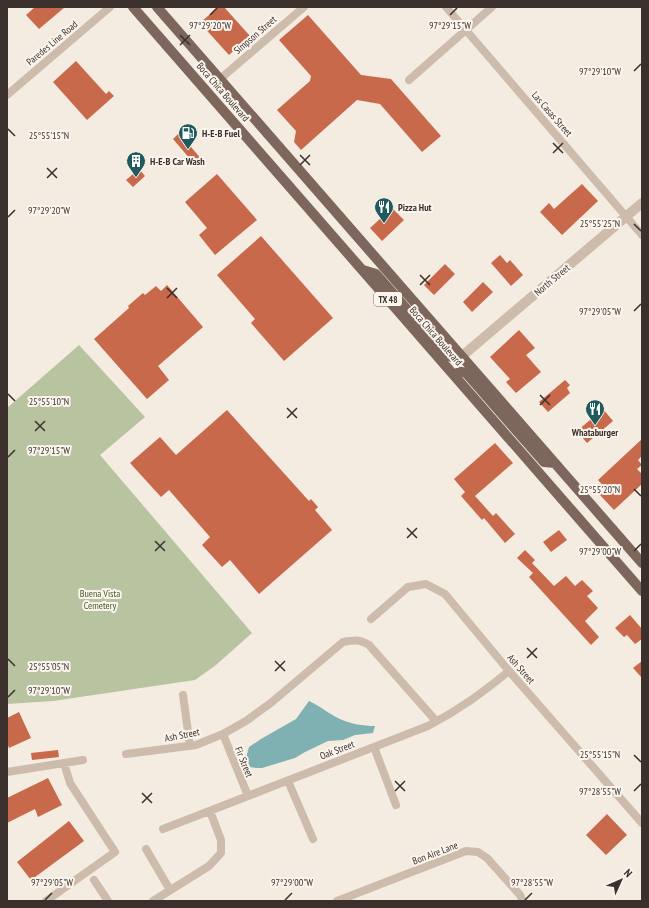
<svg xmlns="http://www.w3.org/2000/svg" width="649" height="908" font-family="'PT Sans Narrow',sans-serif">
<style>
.green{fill:#b8c4a0}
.water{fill:#7fb0b2}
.building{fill:#c8694b}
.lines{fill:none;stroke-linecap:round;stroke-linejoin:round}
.minor{stroke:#cdbbac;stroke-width:8}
.tertiary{stroke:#cdbbac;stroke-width:10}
.primary{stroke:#7d675c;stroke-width:10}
.ticks{fill:none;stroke:#3b302b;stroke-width:1.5}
.labels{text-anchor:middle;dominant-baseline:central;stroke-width:4;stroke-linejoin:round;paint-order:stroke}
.shield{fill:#fbf5ee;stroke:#756b66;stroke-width:1}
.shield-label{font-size:9px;font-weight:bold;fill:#3b302b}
.street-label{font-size:10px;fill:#3b302b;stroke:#fbf5ee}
.poi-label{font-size:10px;font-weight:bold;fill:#3b302b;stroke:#fbf5ee;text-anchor:start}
.park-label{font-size:10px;fill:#4a5a2e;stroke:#fbf5ee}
.ticks-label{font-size:10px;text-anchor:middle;fill:#3b302b;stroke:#fbf5ee;stroke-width:4;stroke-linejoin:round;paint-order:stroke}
</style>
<rect width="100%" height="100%" fill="#f4ebe1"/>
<path class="green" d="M 79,345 L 145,417 L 100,455 L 252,633 L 216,665 L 195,680 L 53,701 L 7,704 L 7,408 Z"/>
<path class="water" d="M 309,701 C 320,706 329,714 340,719 C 351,724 363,726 375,726 L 373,733 L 355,735 L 343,740 L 328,741 L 305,752 L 295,758 L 262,768 L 256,768 L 250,767 L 246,758 L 249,747 L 261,739 L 296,719 Z"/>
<path class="building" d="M 35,7 L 65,7 L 39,29 L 26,15 Z
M 218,7 L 224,7 L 250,36 L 229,55 L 200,23 Z
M 308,15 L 361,75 L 391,79 L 441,136 L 422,152 L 380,104 L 357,100 L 301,150 L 294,142 L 296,131 L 277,110 L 310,81 L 311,76 L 279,40 Z
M 76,61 L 106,94 L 109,91 L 114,96 L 87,120 L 53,82 Z
M 179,133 L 203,161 L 197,167 L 173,139 Z
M 139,169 L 145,176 L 133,187 L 126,180 Z
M 217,174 L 257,220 L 215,255 L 199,235 L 207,228 L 185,202 Z
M 582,184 L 598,201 L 562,235 L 540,212 L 549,203 L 554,209 Z
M 392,208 L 404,220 L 382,241 L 370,228 Z
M 261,236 L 333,318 L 284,361 L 251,323 L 255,319 L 217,275 Z
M 500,255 L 507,263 L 510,260 L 523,275 L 511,286 L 491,263 Z
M 445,264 L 455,274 L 434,295 L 424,285 Z
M 483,282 L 493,292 L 472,312 L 463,302 Z
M 167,285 L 203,327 L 158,366 L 169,380 L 147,399 L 94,339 L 129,308 L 128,306 L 143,293 L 145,295 L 156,286 L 161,291 Z
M 519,330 L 535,348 L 526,355 L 541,372 L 516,393 L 506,382 L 510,379 L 490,357 Z
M 565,380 L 570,385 L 567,388 L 570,393 L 548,412 L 539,402 Z
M 603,409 L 613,421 L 587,443 L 577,431 Z
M 227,410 L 309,501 L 311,499 L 318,507 L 315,510 L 332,530 L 259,594 L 230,560 L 222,567 L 202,545 L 210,537 L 169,490 L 161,497 L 130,463 L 160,437 L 176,455 Z
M 642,439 L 642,456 L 638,460 L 642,465 L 637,469 L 642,474 L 642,484 L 614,510 L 600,495 L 606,489 L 598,480 Z
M 495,443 L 513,463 L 475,496 L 493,516 L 496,513 L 515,534 L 505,543 L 484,518 L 482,520 L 461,496 L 465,492 L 454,479 Z
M 559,530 L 567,540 L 551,552 L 543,542 Z
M 525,550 L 535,560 L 532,563 L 554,586 L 566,576 L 575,586 L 582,580 L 593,591 L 587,596 L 598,608 L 585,621 L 599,637 L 591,645 L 529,577 L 533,573 L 517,558 Z
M 630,615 L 642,629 L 642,639 L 635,644 L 627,635 L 624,637 L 615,628 Z
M 642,661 L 642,678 L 633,668 Z
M 19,712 L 31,738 L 9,748 L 7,743 L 7,718 Z
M 58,750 L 59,757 L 32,760 L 31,753 Z
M 48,778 L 62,805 L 38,817 L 35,809 L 7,823 L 7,798 Z
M 607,814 L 627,835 L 606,855 L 586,835 Z
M 69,821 L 84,841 L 31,880 L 17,862 Z"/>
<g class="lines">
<path class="minor" d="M 446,7 L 642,235
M 220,79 L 304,7
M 409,80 L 492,7
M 7,95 L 110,7
M 371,619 L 408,587 L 426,584 L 445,594 L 509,671 L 642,823
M 183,695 L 190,746
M 223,734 L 248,796
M 374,747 L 396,805
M 126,754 L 196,745 L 223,734 L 246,721 L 272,702 L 343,642 C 354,640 359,639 369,645 L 436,721
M 7,772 L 83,760
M 288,781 L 313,839
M 163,829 L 428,726 C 459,710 482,693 509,671
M 146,849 L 170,890
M 94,880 L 108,901
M 46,901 L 115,852 L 70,783 L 64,763
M 153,901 L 209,866 L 221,853 L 221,840 L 210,811
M 337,901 L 466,851 L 478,852 L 487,858 L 520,895 L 523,901"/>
<path class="tertiary" d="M 461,357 L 642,203"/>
<path class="primary" d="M 133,7 L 642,591
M 157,7 L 642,563
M 363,270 L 376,274 L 445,353 C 451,357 454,359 461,357
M 454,375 C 459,371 462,371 467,374 L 544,462 L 555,463"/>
</g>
<path class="ticks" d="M 210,15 L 217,8M 450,15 L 457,8M 180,35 L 190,45M 180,45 L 190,35M 634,71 L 641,64M 8,129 L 15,136M 553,143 L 563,153M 553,153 L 563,143M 300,155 L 310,165M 300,165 L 310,155M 47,168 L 57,178M 47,178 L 57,168M 8,217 L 15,210M 634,224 L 641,231M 420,275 L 430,285M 420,285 L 430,275M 167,288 L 177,298M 167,298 L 177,288M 634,311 L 641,304M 8,394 L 15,401M 540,395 L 550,405M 540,405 L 550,395M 287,408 L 297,418M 287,418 L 297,408M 35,421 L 45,431M 35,431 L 45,421M 8,457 L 15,450M 634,489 L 641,496M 407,528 L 417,538M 407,538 L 417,528M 155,541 L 165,551M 155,551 L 165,541M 634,551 L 641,544M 527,648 L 537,658M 527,658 L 537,648M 8,659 L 15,666M 275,661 L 285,671M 275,671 L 285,661M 8,697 L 15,690M 634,755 L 641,762M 395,781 L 405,791M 395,791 L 405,781M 634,791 L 641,784M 142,793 L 152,803M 142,803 L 152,793M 45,900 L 52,893M 285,900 L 292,893M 525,900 L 532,893"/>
<defs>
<g id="fuel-pin" transform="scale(1)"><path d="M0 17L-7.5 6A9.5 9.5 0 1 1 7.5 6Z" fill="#1f5a5e" stroke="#fbf5ee"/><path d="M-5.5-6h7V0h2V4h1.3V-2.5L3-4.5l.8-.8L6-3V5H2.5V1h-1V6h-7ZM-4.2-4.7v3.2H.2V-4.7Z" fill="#fff"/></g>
<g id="building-pin" transform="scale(1)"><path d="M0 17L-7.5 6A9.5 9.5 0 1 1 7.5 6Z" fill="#1f5a5e" stroke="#fbf5ee"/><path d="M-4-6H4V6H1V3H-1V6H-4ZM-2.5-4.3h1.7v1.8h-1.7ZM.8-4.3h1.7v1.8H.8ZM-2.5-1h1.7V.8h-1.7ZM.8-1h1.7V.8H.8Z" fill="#fff"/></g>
<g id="restaurant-pin" transform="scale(1)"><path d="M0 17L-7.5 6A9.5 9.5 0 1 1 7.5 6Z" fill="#1f5a5e" stroke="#fbf5ee"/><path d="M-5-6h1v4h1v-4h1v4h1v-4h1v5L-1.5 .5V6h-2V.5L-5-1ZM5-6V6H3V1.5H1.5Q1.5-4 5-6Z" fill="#fff"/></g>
</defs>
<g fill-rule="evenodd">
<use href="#fuel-pin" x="188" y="133"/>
<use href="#building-pin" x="136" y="161"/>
<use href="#restaurant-pin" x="384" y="207"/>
<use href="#restaurant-pin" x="595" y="409"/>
</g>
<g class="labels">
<rect class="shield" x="374" y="292" width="28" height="14" rx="3"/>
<g class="shield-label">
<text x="388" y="299">TX 48</text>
</g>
<g class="street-label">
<text transform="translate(255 35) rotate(-41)">Simpson Street</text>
<text transform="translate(52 43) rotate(-40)">Paredes Line Road</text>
<text transform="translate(223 92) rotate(49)">Boca Chica Boulevard</text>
<text transform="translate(552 114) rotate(49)">Las Casas Street</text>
<text transform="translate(552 280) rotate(-40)">North Street</text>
<text transform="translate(436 336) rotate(49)">Boca Chica Boulevard</text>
<text transform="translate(521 669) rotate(49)">Ash Street</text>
<text transform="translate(182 735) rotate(-11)">Ash Street</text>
<text transform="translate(337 750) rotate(-21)">Oak Street</text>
<text transform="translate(244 762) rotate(68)">Fir Street</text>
<text transform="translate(435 853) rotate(-21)">Bon Aire Lane</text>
</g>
<g class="poi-label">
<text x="202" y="133">H-E-B Fuel</text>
<text x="150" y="161">H-E-B Car Wash</text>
<text x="398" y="207">Pizza Hut</text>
<text x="595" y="432" text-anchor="middle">Whataburger</text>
</g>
<g class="park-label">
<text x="100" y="593">Buena Vista<tspan x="100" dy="12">Cemetery</tspan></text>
</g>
</g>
<g class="ticks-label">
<text x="210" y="29">97°29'20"W</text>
<text x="450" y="29">97°29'15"W</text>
<text x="600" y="75">97°29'10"W</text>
<text x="49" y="139">25°55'15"N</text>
<text x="49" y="214">97°29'20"W</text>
<text x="600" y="227">25°55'25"N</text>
<text x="600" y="315">97°29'05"W</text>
<text x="49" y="405">25°55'10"N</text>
<text x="49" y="454">97°29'15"W</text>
<text x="600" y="493">25°55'20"N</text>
<text x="600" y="555">97°29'00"W</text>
<text x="49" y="670">25°55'05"N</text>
<text x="49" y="694">97°29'10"W</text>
<text x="600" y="758">25°55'15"N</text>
<text x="600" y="795">97°28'55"W</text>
<text x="52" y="886">97°29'05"W</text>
<text x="292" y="886">97°29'00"W</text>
<text x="532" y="886">97°28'55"W</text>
</g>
<rect width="649" height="908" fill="none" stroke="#3b302b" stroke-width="16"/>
<g transform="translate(621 880) rotate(45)" stroke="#fbf5ee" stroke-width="3" paint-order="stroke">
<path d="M0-3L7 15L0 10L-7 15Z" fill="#3b302b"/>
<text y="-6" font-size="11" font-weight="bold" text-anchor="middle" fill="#3b302b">N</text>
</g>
</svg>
